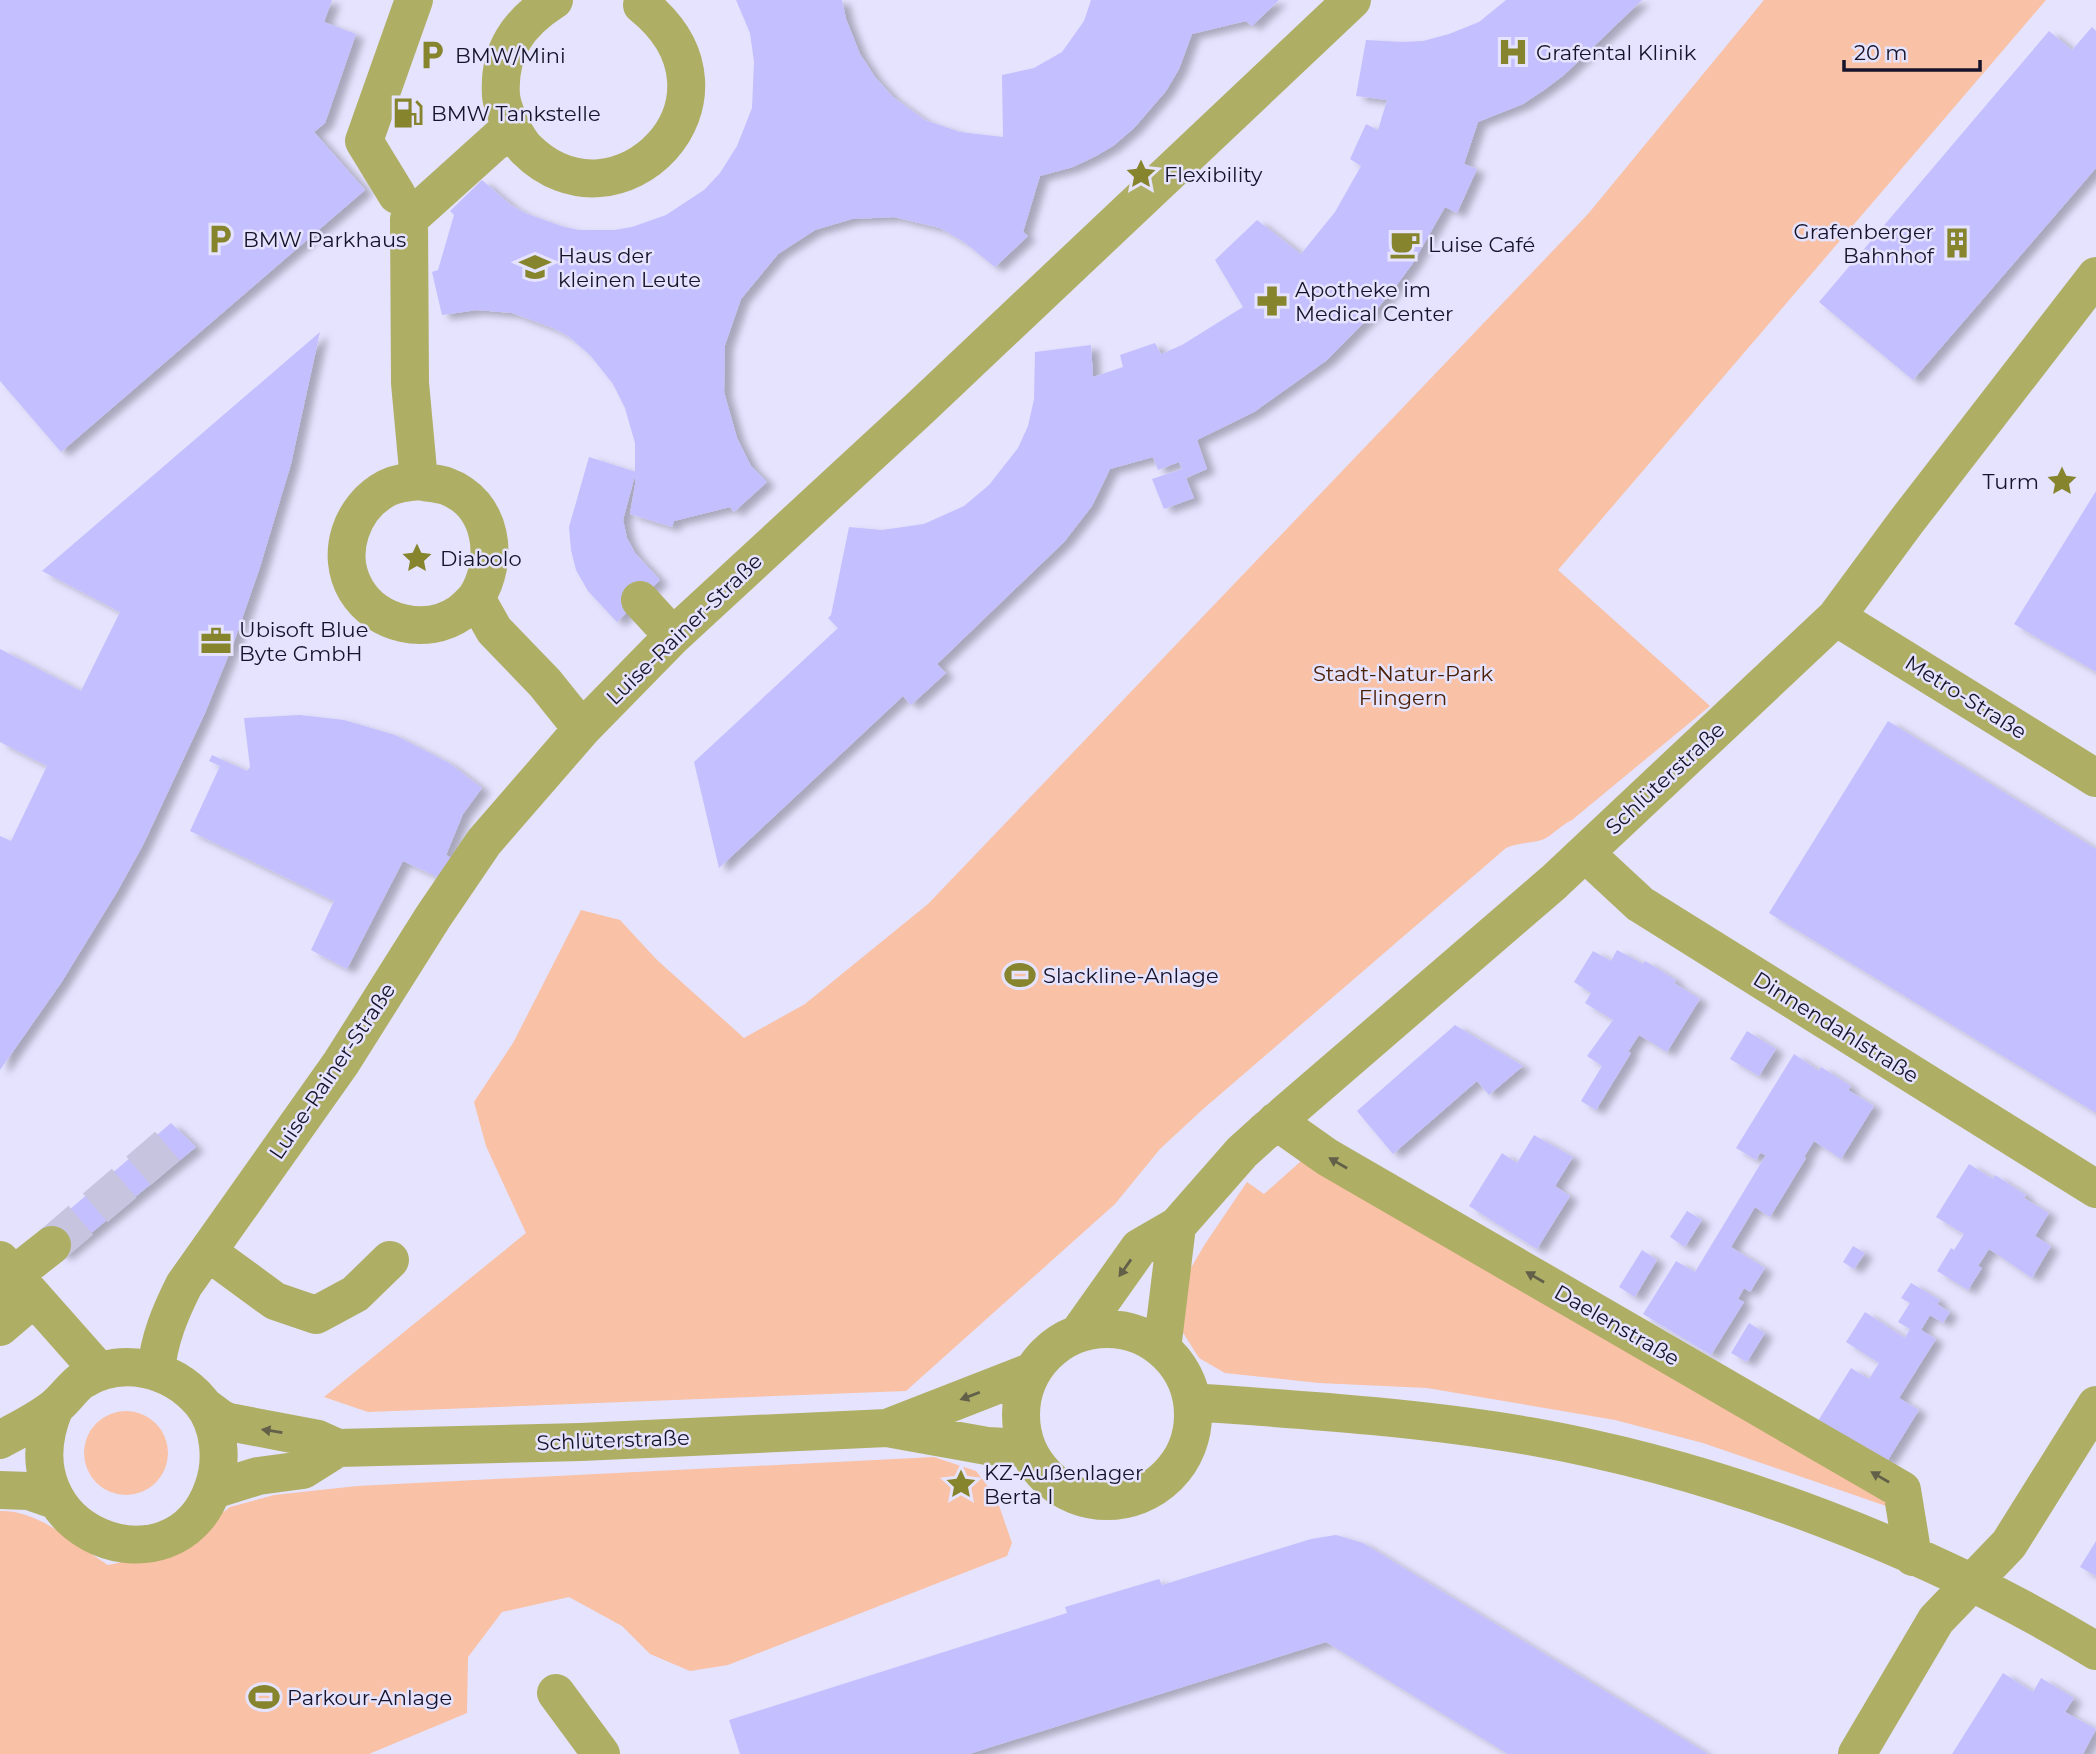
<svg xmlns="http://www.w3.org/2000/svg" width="2096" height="1754" font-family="Montserrat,sans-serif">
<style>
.green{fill:#f9c1a5}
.building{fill:#c4bffe;filter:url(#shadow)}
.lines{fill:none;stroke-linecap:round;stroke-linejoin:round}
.minor-tunnel{stroke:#c6c4de;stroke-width:38;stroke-dasharray:38 19;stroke-linecap:butt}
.minor{stroke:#afae65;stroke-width:38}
.oneway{fill:#626048}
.labels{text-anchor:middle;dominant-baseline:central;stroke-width:5;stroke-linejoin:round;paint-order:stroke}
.poi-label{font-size:21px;fill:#16132a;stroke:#e5e3fe;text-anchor:start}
.street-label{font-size:21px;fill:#16132a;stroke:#e5e3fe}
.park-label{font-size:21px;fill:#4b2108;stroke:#e5e3fe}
</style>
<defs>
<filter id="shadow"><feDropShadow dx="8" dy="4.5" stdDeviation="3.5" flood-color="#0004"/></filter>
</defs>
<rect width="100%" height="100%" fill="#e5e3fe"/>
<path class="green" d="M 1764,0 L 2046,0 L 1558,570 L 1710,706 L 1572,820 C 1561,825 1554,834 1544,839 C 1531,844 1519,842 1506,848 L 1202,1110 L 1160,1149 L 1115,1204 L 906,1391 L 368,1412 L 324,1397 L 526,1233 L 486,1146 L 474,1102 L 513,1043 L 581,910 L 620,920 L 657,960 L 744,1038 L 805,1004 L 928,904 L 1588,214 Z
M 1310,1153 L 1893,1495 L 1889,1507 L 1703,1443 L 1615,1420 L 1427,1388 L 1319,1383 L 1225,1373 L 1199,1358 L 1180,1328 L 1182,1283 L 1205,1244 L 1247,1182 L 1264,1194 Z
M84 1453a42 42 0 1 1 84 0a42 42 0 1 1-84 0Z
M 934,1457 L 976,1471 L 996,1497 L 1012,1543 L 1007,1556 L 728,1665 L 690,1671 L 650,1654 L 622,1626 L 569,1597 L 502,1612 L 468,1657 L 467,1713 L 369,1754 L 0,1754 L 0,1511 C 40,1510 76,1545 108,1565 L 172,1552 L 230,1507 L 274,1495 L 357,1486 Z"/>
<path class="building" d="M 0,0 L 332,0 L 324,22 L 356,34 L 325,123 L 314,132 L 365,190 L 61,452 L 0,381 Z
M 736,0 L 842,0 L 846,19 L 860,54 L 875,77 L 893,97 L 925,120 L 960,132 L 1003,137 L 1002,75 L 1034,68 L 1062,52 L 1084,21 L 1091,0 L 1279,0 L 1252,26 L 1246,21 L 1192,34 L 1179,69 L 1166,91 L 1134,128 L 1113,146 L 1096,156 L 1073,167 L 1040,176 L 1023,232 L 1028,236 L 995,267 L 964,242 L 940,228 L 894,217 L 852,219 L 815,230 L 778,254 L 741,299 L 725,345 L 724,392 L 737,438 L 751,466 L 767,482 L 734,512 L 730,507 L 674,521 L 672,527 L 630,514 L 635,485 L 635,443 L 625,408 L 613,384 L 590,355 L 568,336 L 553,328 L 512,313 L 477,310 L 442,315 L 432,272 L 438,270 L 454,215 L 450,211 L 482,180 L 511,205 L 525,213 L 564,227 L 579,230 L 614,230 L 632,227 L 666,215 L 704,190 L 720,173 L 737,146 L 752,108 L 754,62 L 750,33 Z
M 1506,0 L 1642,0 L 1564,75 L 1544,90 L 1523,104 L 1478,122 L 1464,164 L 1477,169 L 1457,213 L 1445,207 L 1413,263 L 1396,286 L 1377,309 L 1327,360 L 1254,412 L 1197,440 L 1207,469 L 1186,478 L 1194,498 L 1164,509 L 1152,479 L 1182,469 L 1179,462 L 1158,470 L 1153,457 L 1110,469 L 1092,506 L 1064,542 L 937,664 L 946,673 L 911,705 L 903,696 L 719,868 L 694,762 L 838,628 L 828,618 L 831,615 L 849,527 L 882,530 L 924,524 L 964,506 L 989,485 L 1018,448 L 1028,426 L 1034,399 L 1035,352 L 1091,345 L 1093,377 L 1123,367 L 1120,355 L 1155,343 L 1161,354 L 1182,345 L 1243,307 L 1215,260 L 1257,220 L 1301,254 L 1335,212 L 1361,166 L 1350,159 L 1366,124 L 1378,130 L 1387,100 L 1356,96 L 1366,40 L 1402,42 L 1423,41 L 1449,34 L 1479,22 Z
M 2092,27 L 2096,31 L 2096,168 L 1913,380 L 1819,302 L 2049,31 L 2072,50 Z
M 320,332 L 291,464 L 260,567 L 234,642 L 205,713 L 143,845 L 117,892 L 61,983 L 0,1070 L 0,836 L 11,841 L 47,766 L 0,742 L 0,649 L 81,691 L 120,612 L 42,571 Z
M 589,457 L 636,472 L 623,520 L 627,538 L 635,553 L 660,580 L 617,622 L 588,591 L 576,570 L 571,550 L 569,527 Z
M 2096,491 L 2096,672 L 2014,624 Z
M 300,715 L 344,720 L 395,735 L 449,763 L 482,788 L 463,814 L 446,855 L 458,862 L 448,882 L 403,861 L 347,969 L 311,950 L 334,901 L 190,831 L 220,766 L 209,761 L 212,755 L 247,771 L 250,767 L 244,718 Z
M 1888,721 L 2096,849 L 2096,1113 L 1769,913 Z
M 1617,950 L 1643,964 L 1645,961 L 1676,980 L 1674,983 L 1700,999 L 1667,1052 L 1639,1035 L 1628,1052 L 1631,1053 L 1596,1110 L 1581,1101 L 1602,1066 L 1587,1056 L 1613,1020 L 1585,1003 L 1591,993 L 1574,982 L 1593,951 L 1611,961 Z
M 1455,1025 L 1523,1066 L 1489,1095 L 1477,1081 L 1393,1154 L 1357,1111 Z
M 1747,1031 L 1776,1049 L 1759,1076 L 1730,1059 Z
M 1794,1054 L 1819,1071 L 1821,1067 L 1851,1086 L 1848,1090 L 1874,1106 L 1841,1159 L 1814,1141 L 1804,1157 L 1806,1158 L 1770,1217 L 1755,1207 L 1731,1247 L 1765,1268 L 1750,1292 L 1744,1288 L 1738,1299 L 1744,1302 L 1711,1355 L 1643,1314 L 1676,1261 L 1695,1272 L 1761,1163 L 1766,1155 L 1760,1153 L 1756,1160 L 1736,1148 Z
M 171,1123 L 196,1147 L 63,1256 L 42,1233 Z
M 1534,1135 L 1573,1157 L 1555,1186 L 1570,1196 L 1537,1249 L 1469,1206 L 1502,1153 L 1517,1163 Z
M 1969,1164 L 1993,1179 L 1995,1175 L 2026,1195 L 2024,1198 L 2049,1213 L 2035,1236 L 2051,1246 L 2032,1278 L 1989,1249 L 1978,1266 L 1982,1268 L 1968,1290 L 1937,1271 L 1951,1248 L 1954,1250 L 1964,1234 L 1936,1217 Z
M 1687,1211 L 1702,1220 L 1685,1247 L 1670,1237 Z
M 1853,1246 L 1865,1253 L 1854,1269 L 1843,1262 Z
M 1642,1250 L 1657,1260 L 1635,1297 L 1619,1287 Z
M 1911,1283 L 1940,1300 L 1937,1304 L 1950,1312 L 1943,1323 L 1930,1315 L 1921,1330 L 1936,1339 L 1899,1398 L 1919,1410 L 1886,1463 L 1818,1421 L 1851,1368 L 1869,1379 L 1879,1363 L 1846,1342 L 1865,1312 L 1905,1338 L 1910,1329 L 1898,1322 L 1910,1303 L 1901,1298 Z
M 1749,1323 L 1765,1333 L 1747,1362 L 1731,1353 Z
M 1336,1535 L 1363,1543 L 1708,1754 L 1508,1754 L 1326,1642 L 969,1754 L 740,1754 L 729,1720 L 1067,1613 L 1065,1607 L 1159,1579 L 1162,1585 L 1311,1539 Z
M 2096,1541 L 2096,1576 L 2080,1567 Z
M 2003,1673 L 2033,1692 L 2041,1678 L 2074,1698 L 2065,1712 L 2096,1729 L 2083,1754 L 1952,1754 Z"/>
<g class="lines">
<path class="minor-tunnel" d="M 52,1245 L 170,1144"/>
<path class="minor" d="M 554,0 C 518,23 498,51 501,96 C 502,106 507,117 511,127 L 409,219 L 410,383 L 419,481 C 427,483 437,483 446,486 C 493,503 500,560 476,598 L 494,630 L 545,683 L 582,729
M 511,127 C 516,134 520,143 526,149 C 617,240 759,99 642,5
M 397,195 L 364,141 L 414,0
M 419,481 C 408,482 397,483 387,488 C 351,507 335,554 356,590 C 377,625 427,636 460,613 C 466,609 471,603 476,598
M 640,600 L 673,636
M 1836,617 L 2096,778
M 1585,853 L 1640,904 L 2096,1189
M 1276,1121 L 1327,1157 L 1902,1490 L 1913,1557
M 208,1252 L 275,1301 L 316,1315 L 355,1294 L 390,1260
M 0,1260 L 14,1275 L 52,1245
M 0,1287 L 14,1275 L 100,1372
M 0,1327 L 34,1298
M1021 1415a86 86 0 1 1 172 0a86 86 0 1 1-172 0Z
M 1078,1334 L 1139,1248 L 1177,1226 L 1242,1152 L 1263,1133 L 1554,882 L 1836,617 L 1906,522 L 2096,276
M 1162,1349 L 1177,1226
M 156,1371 C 159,1339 170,1313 184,1285 L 341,1063 L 433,917 L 484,842 L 582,729 L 673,636 L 919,409 L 1352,0
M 1192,1402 C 1305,1410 1417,1417 1529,1436 C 1722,1470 1929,1549 2096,1651
M 204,1406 L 220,1418 L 229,1422 L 318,1439 L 338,1448 L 581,1442 L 887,1428 L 987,1446 L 1026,1448
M 887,1428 L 1033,1371
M 0,1440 C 18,1430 39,1420 55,1407 C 64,1400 71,1389 81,1381 C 121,1355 172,1368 201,1402 C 220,1425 223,1461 213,1488 C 175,1598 0,1535 55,1407
M 0,1490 L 29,1491 L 52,1499
M 213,1490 L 258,1476 L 303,1470 L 338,1448
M 556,1693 L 601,1754
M 1857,1754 L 1936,1620 L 2009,1544 L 2096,1405"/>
</g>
<defs><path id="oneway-solid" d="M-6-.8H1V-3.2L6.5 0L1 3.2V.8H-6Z" transform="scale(1.75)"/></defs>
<g class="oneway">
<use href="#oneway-solid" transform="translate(1338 1163) rotate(-150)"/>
<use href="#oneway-solid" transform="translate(1125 1268) rotate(125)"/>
<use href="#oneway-solid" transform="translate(1535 1277) rotate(-150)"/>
<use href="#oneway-solid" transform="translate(970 1396) rotate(159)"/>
<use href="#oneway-solid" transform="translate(272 1431) rotate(-171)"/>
<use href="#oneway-solid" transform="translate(1880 1477) rotate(-150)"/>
</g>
<defs>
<g id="hospital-bare" transform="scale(2.415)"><path d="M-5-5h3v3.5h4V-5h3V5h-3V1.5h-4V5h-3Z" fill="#86842d" stroke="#e5e3fe" stroke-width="2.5" paint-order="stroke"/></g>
<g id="parking-bare" transform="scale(2.415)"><path d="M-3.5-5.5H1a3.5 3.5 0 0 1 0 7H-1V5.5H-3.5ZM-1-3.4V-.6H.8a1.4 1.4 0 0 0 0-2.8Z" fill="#86842d" stroke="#e5e3fe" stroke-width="2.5" paint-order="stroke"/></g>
<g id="fuel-bare" transform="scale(2.415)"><path d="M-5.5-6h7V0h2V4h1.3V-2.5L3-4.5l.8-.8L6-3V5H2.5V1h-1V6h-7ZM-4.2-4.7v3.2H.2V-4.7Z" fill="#86842d" stroke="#e5e3fe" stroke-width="2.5" paint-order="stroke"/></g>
<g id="sight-bare" transform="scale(2.415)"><path d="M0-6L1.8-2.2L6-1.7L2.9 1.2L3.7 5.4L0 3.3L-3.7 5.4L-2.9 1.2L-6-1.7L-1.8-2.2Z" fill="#86842d" stroke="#e5e3fe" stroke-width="2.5" paint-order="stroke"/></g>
<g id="building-bare" transform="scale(2.415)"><path d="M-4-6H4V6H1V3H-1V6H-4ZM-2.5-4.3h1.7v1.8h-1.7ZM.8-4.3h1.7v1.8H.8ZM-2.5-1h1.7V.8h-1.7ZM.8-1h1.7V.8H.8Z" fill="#86842d" stroke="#e5e3fe" stroke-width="2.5" paint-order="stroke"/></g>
<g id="cafe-bare" transform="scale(2.415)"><path d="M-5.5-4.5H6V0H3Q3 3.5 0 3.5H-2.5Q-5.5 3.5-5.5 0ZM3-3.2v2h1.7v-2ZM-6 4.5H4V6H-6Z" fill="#86842d" stroke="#e5e3fe" stroke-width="2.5" paint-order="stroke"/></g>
<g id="school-bare" transform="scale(2.415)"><path d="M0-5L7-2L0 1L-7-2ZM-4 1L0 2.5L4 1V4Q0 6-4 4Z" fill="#86842d" stroke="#e5e3fe" stroke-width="2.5" paint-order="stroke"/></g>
<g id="pharmacy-bare" transform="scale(2.415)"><path d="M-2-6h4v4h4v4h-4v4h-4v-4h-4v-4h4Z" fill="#86842d" stroke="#e5e3fe" stroke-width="2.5" paint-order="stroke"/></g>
<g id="office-bare" transform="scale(2.415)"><path d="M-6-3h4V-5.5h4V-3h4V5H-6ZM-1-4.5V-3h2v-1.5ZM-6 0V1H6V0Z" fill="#86842d" stroke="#e5e3fe" stroke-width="2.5" paint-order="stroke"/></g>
<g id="stadium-bare" transform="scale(2.415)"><path d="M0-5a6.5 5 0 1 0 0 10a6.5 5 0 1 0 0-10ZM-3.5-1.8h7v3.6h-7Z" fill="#86842d" stroke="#e5e3fe" stroke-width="2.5" paint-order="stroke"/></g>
</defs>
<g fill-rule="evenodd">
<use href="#hospital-bare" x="1513" y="52"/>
<use href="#parking-bare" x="432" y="55"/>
<use href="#fuel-bare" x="408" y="113"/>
<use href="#sight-bare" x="1141" y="174"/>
<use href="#parking-bare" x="220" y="239"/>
<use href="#building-bare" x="1957" y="243"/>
<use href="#cafe-bare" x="1405" y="244"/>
<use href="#school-bare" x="535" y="267"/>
<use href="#pharmacy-bare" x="1272" y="301"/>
<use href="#sight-bare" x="2062" y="481"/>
<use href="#sight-bare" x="417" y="558"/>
<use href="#office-bare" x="216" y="641"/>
<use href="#stadium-bare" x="1020" y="975"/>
<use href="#sight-bare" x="961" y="1484"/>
<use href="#stadium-bare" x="264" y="1697"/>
</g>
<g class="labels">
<g class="poi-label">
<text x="1536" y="52">Grafental Klinik</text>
<text x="455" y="55">BMW/Mini</text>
<text x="431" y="113">BMW Tankstelle</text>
<text x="1164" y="174">Flexibility</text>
<text x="1934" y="231" text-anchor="end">Grafenberger<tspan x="1934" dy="24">Bahnhof</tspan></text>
<text x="243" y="239">BMW Parkhaus</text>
<text x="1428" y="244">Luise Café</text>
<text x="558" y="255">Haus der<tspan x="558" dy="24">kleinen Leute</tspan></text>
<text x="1295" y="289">Apotheke im<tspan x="1295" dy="24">Medical Center</tspan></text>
<text x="2039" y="481" text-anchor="end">Turm</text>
<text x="440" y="558">Diabolo</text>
<text x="239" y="629">Ubisoft Blue<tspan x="239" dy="24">Byte GmbH</tspan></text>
<text x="1043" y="975">Slackline-Anlage</text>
<text x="984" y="1472">KZ-Außenlager<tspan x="984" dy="24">Berta I</tspan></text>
<text x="287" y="1697">Parkour-Anlage</text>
</g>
<g class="street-label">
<text transform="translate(684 629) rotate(-44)">Luise-Rainer-Straße</text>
<text transform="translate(1966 697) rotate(32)">Metro-Straße</text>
<text transform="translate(1665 778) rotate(-43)">Schlüterstraße</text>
<text transform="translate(1836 1027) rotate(32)">Dinnendahlstraße</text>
<text transform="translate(332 1071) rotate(-56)">Luise-Rainer-Straße</text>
<text transform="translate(1617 1325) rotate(30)">Daelenstraße</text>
<text transform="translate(613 1440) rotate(-2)">Schlüterstraße</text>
</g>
<g class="park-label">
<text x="1403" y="673">Stadt-Natur-Park<tspan x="1403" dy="24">Flingern</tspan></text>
</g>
</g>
<path d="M1844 60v10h136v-10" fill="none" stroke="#16132a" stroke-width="3.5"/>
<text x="1854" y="60" font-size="21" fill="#16132a" stroke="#e5e3fe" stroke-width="5" paint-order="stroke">20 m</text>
</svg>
